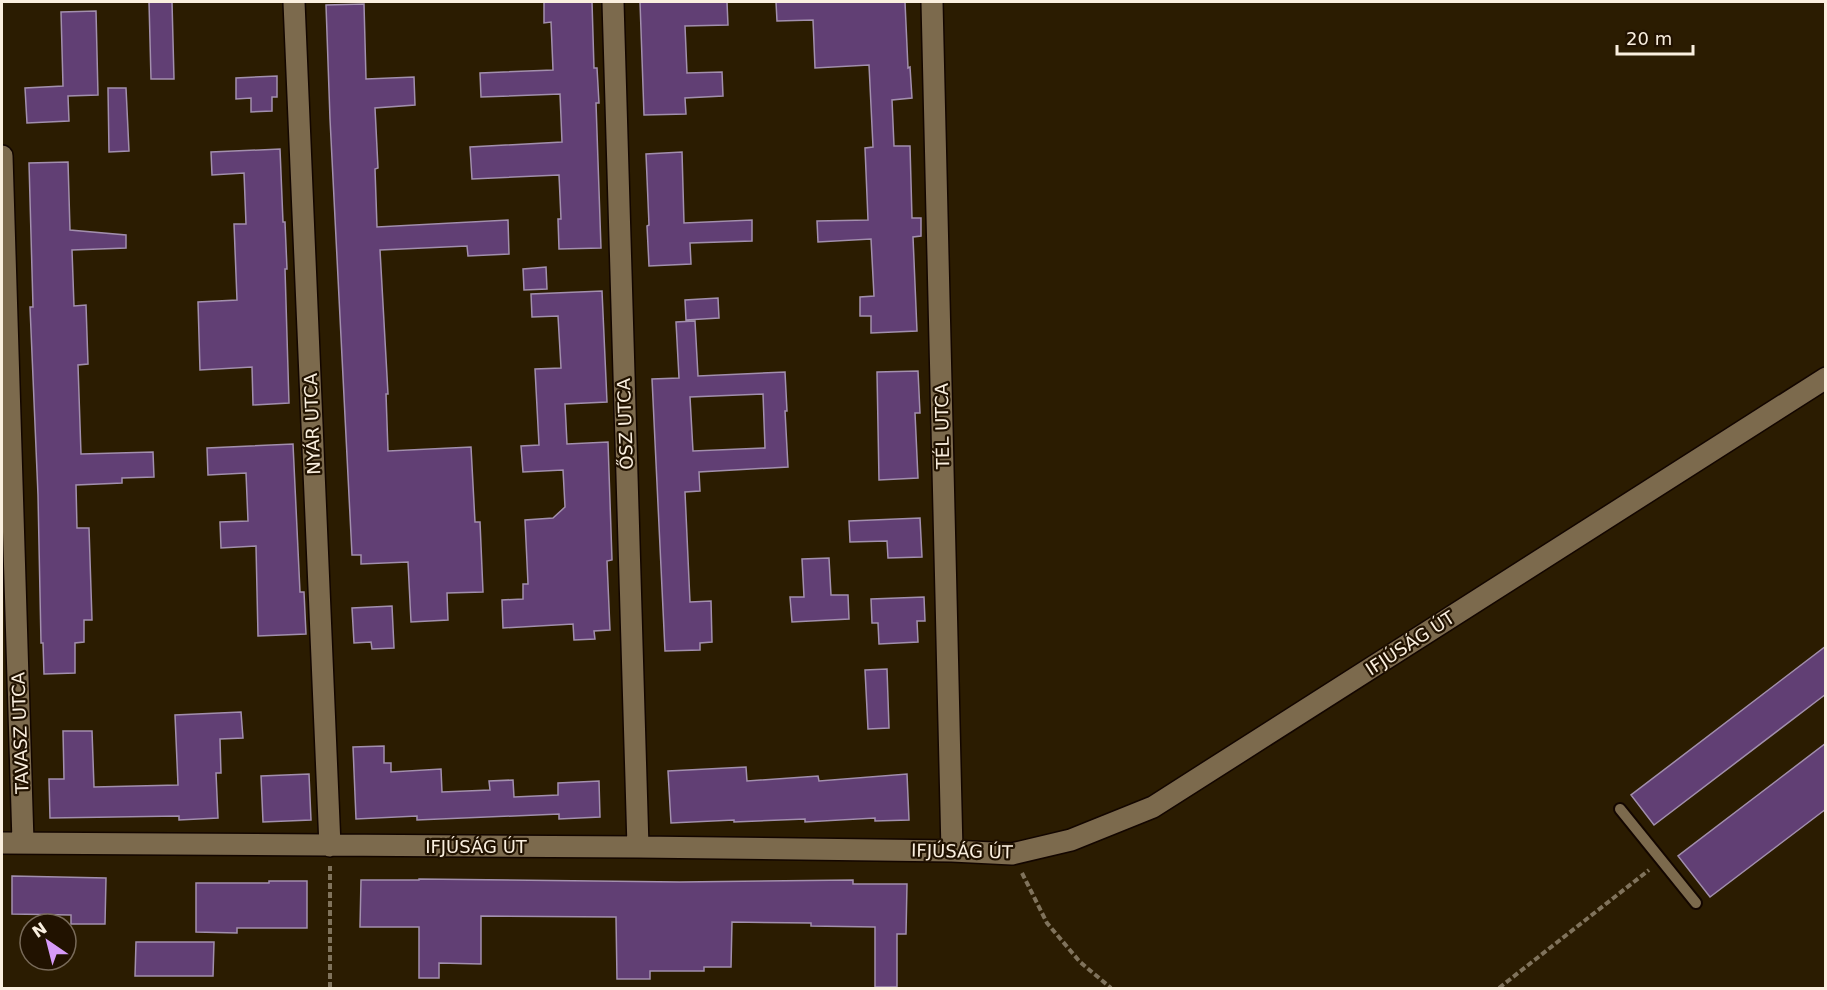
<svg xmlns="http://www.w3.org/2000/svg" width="1827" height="990" font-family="'DejaVu Sans',sans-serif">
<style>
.building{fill:#613f74;stroke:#a28fad;stroke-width:1.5;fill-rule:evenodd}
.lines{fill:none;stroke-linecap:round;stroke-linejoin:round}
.lane-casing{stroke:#130600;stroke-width:14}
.street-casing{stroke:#130600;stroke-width:24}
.path{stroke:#80735c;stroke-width:4;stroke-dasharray:6 3;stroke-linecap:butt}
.lane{stroke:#7c6a4d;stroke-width:10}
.street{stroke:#7c6a4d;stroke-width:21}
.labels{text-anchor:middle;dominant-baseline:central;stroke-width:4.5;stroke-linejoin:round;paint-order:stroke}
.street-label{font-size:18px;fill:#faefdf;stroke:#211200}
</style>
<rect width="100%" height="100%" fill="#2b1c01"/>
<path class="building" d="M 149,2 L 172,2 L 174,79 L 151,79 Z
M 544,2 L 592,2 L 594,68 L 597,68 L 599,103 L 596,103 L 601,248 L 559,249 L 558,219 L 561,219 L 559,175 L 472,179 L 470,147 L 562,142 L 560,94 L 481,97 L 480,73 L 553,70 L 551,22 L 544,23 Z
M 640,2 L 727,2 L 728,25 L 685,26 L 687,73 L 722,72 L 723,96 L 685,98 L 686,114 L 644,115 Z
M 776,2 L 905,2 L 908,68 L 910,67 L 912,98 L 892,100 L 894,146 L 910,146 L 912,218 L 921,218 L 921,236 L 913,237 L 917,331 L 871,333 L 871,316 L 860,316 L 860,297 L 874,296 L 871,239 L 818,242 L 817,221 L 868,220 L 865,148 L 873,147 L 869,65 L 815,68 L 813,20 L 777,21 Z
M 364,4 L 366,79 L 414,77 L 415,105 L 375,108 L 378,168 L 375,169 L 377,227 L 508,220 L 509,254 L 468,256 L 467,246 L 380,250 L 388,394 L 386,394 L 388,451 L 471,447 L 475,522 L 480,522 L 483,592 L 447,593 L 448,620 L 411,622 L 408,562 L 361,564 L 361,555 L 352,555 L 330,119 L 326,5 Z
M 96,11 L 98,95 L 68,96 L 69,121 L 27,123 L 25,88 L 63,86 L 61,12 Z
M 277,76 L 277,97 L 272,97 L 272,111 L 251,112 L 251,98 L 236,99 L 236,78 Z
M 108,88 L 126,88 L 129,151 L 109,152 Z
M 280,149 L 283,222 L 285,222 L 287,269 L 285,269 L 289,403 L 253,405 L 252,367 L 200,370 L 198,302 L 237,300 L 234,224 L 246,224 L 244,173 L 212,175 L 211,152 Z
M 682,152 L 684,223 L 752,220 L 752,241 L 690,243 L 691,264 L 649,266 L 647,226 L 649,225 L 646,154 Z
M 68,162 L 70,230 L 126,235 L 126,248 L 72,250 L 74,306 L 86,305 L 88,364 L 78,365 L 81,454 L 153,452 L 154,477 L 122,478 L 122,483 L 76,485 L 77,528 L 89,528 L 92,620 L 84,620 L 84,642 L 75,643 L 75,673 L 44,674 L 43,643 L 41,643 L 38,495 L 30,307 L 33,307 L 29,163 Z
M 546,267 L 547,289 L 524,290 L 523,269 Z
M 602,291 L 607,402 L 565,404 L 567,444 L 608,442 L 612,560 L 607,561 L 610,630 L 594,631 L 595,639 L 574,640 L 573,624 L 503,628 L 502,600 L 523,599 L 523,584 L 528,584 L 525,520 L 553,518 L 565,507 L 563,470 L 523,472 L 521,446 L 539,445 L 535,369 L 561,368 L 558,316 L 532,317 L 531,294 Z
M 718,298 L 719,318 L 686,320 L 685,300 Z
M 695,321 L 698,376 L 785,372 L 787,411 L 785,411 L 788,467 L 699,472 L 700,491 L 685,492 L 690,602 L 711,601 L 712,642 L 700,643 L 700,650 L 665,651 L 652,379 L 679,378 L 676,322 ZM 763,394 L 765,448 L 693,451 L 690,397 Z
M 918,371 L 920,413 L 915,413 L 918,478 L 879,480 L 877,372 Z
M 293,444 L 300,592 L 304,592 L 306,634 L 258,636 L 256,546 L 221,548 L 220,522 L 248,521 L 246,473 L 208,475 L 207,448 Z
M 920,518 L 922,557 L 888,558 L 887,541 L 850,542 L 849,521 Z
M 829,558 L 831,595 L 848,595 L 849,619 L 792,622 L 790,597 L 804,597 L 802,559 Z
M 924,597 L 925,621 L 917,621 L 918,642 L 879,644 L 878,623 L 872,623 L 871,599 Z
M 392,606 L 394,648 L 372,649 L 371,642 L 354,643 L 352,608 Z
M 1826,646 L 1826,694 L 1654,825 L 1631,795 Z
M 887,669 L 889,728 L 868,729 L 865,670 Z
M 241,712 L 243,738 L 220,739 L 221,773 L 216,773 L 218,818 L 179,820 L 179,816 L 50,818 L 49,779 L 64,779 L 63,731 L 92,731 L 94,787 L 178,785 L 175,715 Z
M 1826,743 L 1826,809 L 1710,897 L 1678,856 Z
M 384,746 L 384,763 L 391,763 L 391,772 L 441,769 L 442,792 L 490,790 L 489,781 L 513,780 L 514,797 L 558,795 L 558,783 L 599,781 L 600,817 L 559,819 L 559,814 L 417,820 L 417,816 L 356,819 L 353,747 Z
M 746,767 L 747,781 L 818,776 L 819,781 L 907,774 L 909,820 L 875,821 L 875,818 L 805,822 L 805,819 L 734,822 L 734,820 L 671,823 L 668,771 Z
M 309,774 L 311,820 L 263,822 L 261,776 Z
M 12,876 L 106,878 L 105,924 L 71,924 L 71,915 L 12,914 Z
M 419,879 L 680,882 L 853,880 L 853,884 L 907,884 L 906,934 L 897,934 L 897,987 L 875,987 L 875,927 L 811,926 L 811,923 L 732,922 L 731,967 L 704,967 L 704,971 L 650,971 L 650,979 L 617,979 L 616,917 L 481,916 L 481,964 L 439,963 L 439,978 L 419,978 L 419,927 L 360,927 L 361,880 L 419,880 Z
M 269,881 L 307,881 L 307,928 L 237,928 L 237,933 L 196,932 L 196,883 L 269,883 Z
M 136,942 L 214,942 L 213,976 L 135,976 Z"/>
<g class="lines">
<g class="lane-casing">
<path id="lane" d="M 1620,809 L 1696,903"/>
</g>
<g class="street-casing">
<path id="street" d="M 294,2 L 330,846
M 613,2 L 638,847
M 932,2 L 952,851
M 2,156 L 23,842
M 2,843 L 638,847 L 952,851 L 1012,854 L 1071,840 L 1153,807 L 1826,378"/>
</g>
<path class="path" d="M 1022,873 L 1047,923 L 1080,962 L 1111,988
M 330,988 L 330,866
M 1499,988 L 1649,870"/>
<use href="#lane" class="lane"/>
<use href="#street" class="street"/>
</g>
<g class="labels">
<g class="street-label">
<text transform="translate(312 424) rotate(-92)">NYÁR UTCA</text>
<text transform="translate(625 424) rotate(-92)">ŐSZ UTCA</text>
<text transform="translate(942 426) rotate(-91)">TÉL UTCA</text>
<text transform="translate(1410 643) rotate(-33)">IFJÚSÁG ÚT</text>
<text transform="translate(20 733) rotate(-92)">TAVASZ UTCA</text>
<text x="476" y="846">IFJÚSÁG ÚT</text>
<text transform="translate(962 851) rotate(1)">IFJÚSÁG ÚT</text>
</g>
</g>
<rect width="1827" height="990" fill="none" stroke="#faefdf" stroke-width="6"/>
<g transform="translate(48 942) rotate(325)"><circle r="28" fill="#211200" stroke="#786a59" stroke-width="1.5"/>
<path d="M0-4.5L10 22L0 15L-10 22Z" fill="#d79bf9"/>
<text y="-9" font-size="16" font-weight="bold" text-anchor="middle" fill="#faefdf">N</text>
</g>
<path d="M1617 45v9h76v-9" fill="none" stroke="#faefdf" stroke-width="3"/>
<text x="1626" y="45" font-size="18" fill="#faefdf" stroke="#211200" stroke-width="4.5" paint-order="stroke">20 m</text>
</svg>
